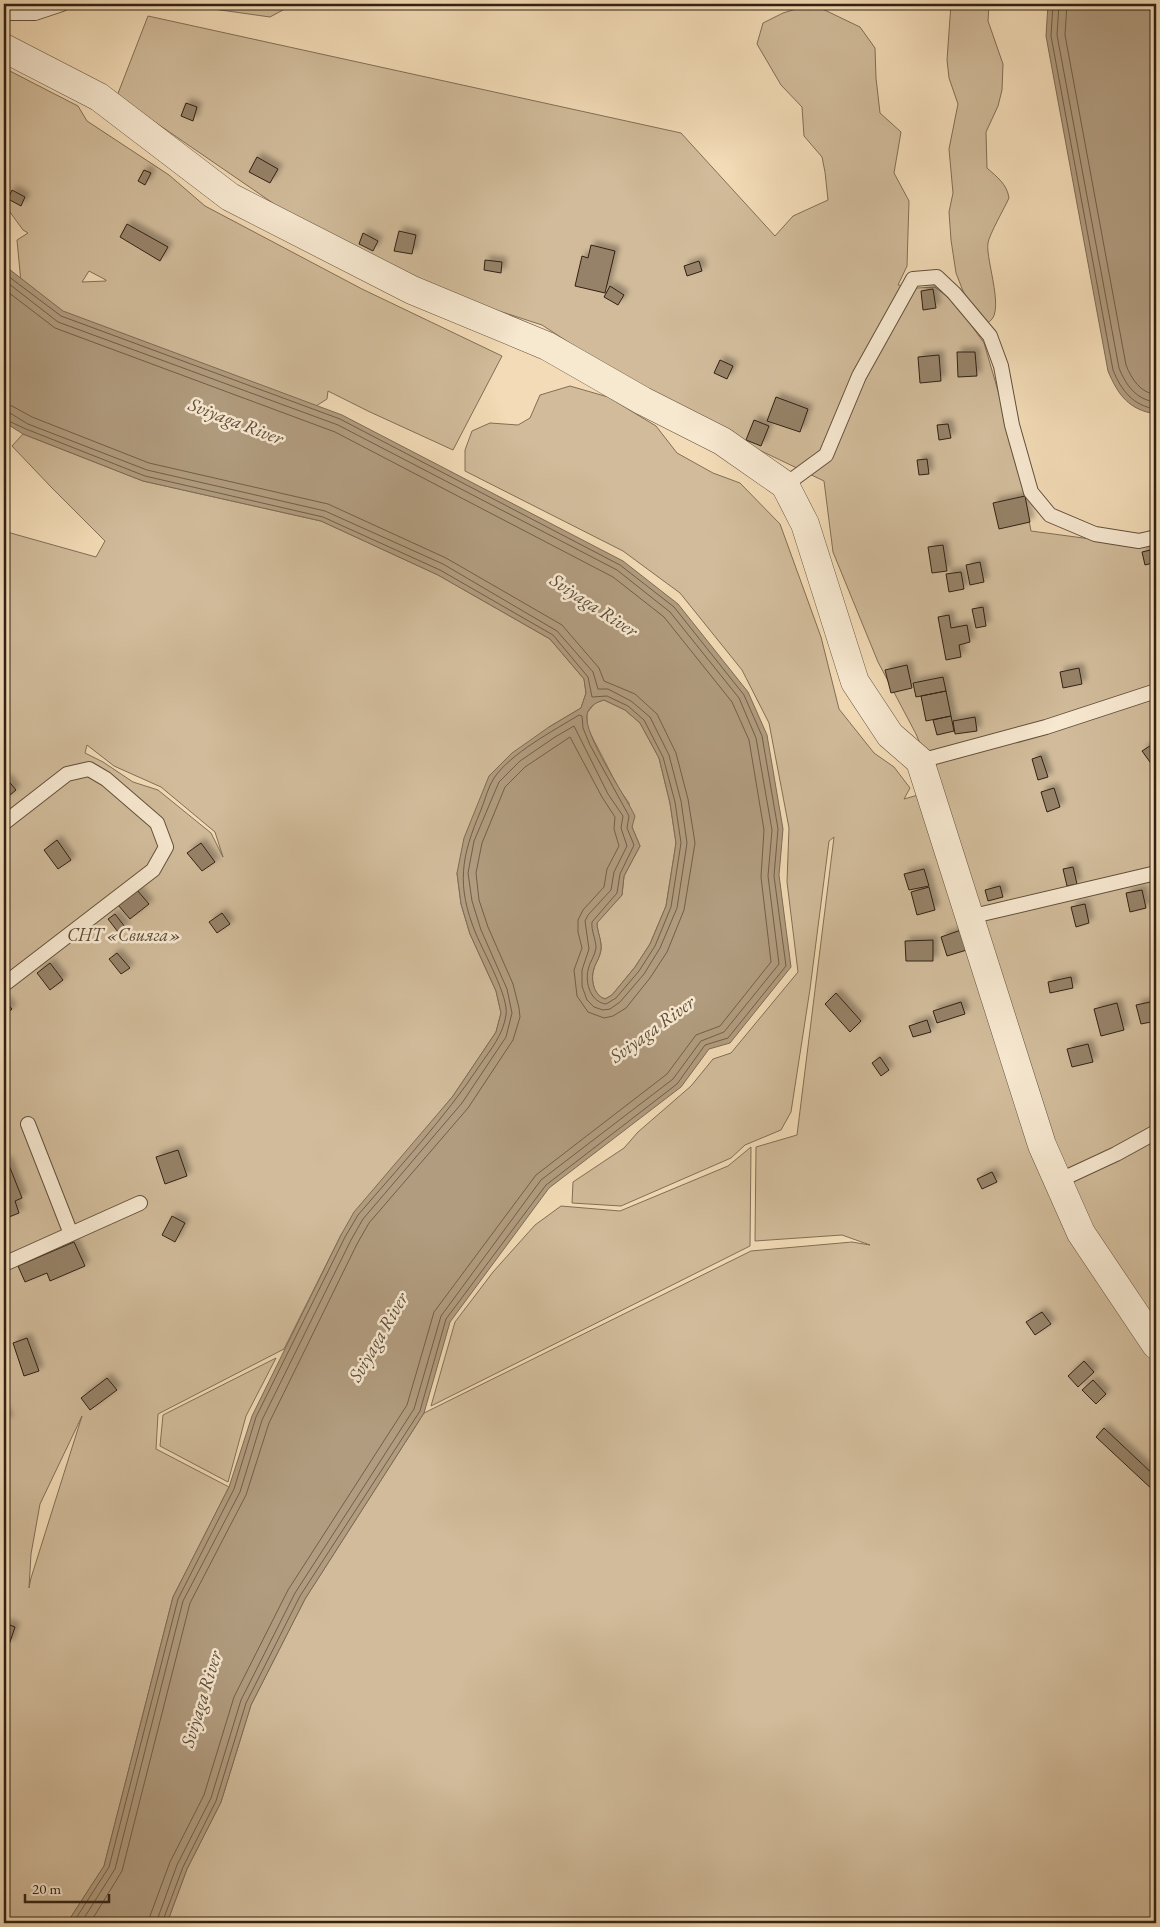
<svg xmlns="http://www.w3.org/2000/svg" width="1160" height="1927" font-family="'EB Garamond',serif">
<style>
.green{fill:#d1bb9a;stroke:#826e56;fill-rule:evenodd}
.water{fill:#b19c7f;stroke:#7e6b54;fill-rule:evenodd}
.lines{fill:none;stroke-linecap:round;stroke-linejoin:round}
.shore{stroke:#725e49;stroke-width:1}
.building{fill:#968268;stroke:#322113;filter:url(#shadow)}
.service-casing{stroke:#62503c;stroke-width:16}
.minor-casing{stroke:#62503c;stroke-width:29}
.service{stroke:#f7e8d0;stroke-width:14}
.minor{stroke:#f7e8d0;stroke-width:28}
.labels{text-anchor:middle;dominant-baseline:central;stroke-width:5;stroke-linejoin:round;paint-order:stroke}
.park-label{font-size:18px;font-style:italic;fill:#5a4835;stroke:#f7e8d0}
.water-label{font-size:19px;font-style:italic;fill:#5e4c39;stroke:#f7e8d0}
</style>
<defs>
<filter id="shadow"><feDropShadow dx="4.5" dy="-4.5" stdDeviation="2.5" flood-color="#0004"/></filter>
</defs>
<rect width="100%" height="100%" fill="#f2dbb6"/>
<filter id="stains"><feTurbulence type="fractalNoise" baseFrequency=".004" numOctaves="4"/><feColorMatrix values="0 0 0 0 .2 0 0 0 0 .09 0 0 0 0 .02 0 0 0 .5 -.17"/></filter>
<radialGradient id="worn" r=".72"><stop offset=".6" stop-color="#630" stop-opacity="0"/><stop offset="1" stop-color="#630" stop-opacity=".3"/></radialGradient>
<path class="green" d="M 178,4 L 294,4 L 270,17 Z
M 812,4 L 860,27 L 875,48 L 876,78 L 880,113 L 901,132 L 894,173 L 909,201 L 907,266 L 898,285 L 917,288 L 935,287 L 956,304 L 984,343 L 1017,456 L 1031,531 L 1143,546 L 1156,543 L 1156,1923 L 167,1923 L 187,1869 L 221,1802 L 251,1705 L 305,1599 L 424,1413 L 751,1251 L 852,1242 L 870,1245 L 842,1235 L 755,1241 L 756,1147 L 797,1135 L 834,837 L 829,841 L 810,989 L 791,1112 L 781,1130 L 745,1145 L 731,1158 L 621,1206 L 572,1203 L 573,1182 L 624,1148 L 638,1132 L 691,1086 L 713,1059 L 731,1053 L 798,972 L 787,882 L 789,828 L 769,723 L 742,670 L 680,593 L 623,551 L 465,471 L 465,450 L 472,431 L 490,423 L 518,425 L 530,418 L 540,395 L 570,386 L 608,397 L 656,426 L 677,453 L 713,473 L 740,483 L 780,524 L 821,637 L 839,709 L 874,753 L 894,767 L 910,788 L 904,799 L 939,789 L 916,734 L 878,662 L 833,552 L 824,481 L 665,405 L 542,325 L 453,296 L 280,208 L 117,96 L 148,16 L 681,133 L 775,236 L 793,216 L 828,200 L 825,172 L 822,157 L 804,136 L 802,107 L 781,85 L 757,44 L 763,23 L 783,13 Z
M 951,4 L 989,4 L 988,21 L 1003,64 L 1002,90 L 998,106 L 986,132 L 987,168 C 997,177 1007,184 1009,198 C 1005,207 989,235 988,243 C 985,260 1008,318 986,323 L 974,312 L 963,291 L 956,273 L 951,240 L 949,212 L 953,193 L 949,149 L 958,104 L 949,78 L 947,60 Z
M 4,68 L 78,106 L 87,121 L 169,175 L 205,206 L 362,289 L 502,356 L 453,450 L 370,412 L 328,391 L 327,399 L 283,427 L 23,304 L 17,240 L 28,233 L 23,230 L 7,208 L 4,207 ZM 89,271 L 106,280 L 106,281 L 82,282 Z
M 23,434 L 143,481 L 321,521 L 438,575 L 550,639 L 584,679 L 586,693 L 581,708 L 549,727 L 457,873 L 461,904 L 470,934 L 496,991 L 501,1013 L 496,1032 L 453,1096 L 341,1235 L 284,1349 L 158,1414 L 156,1449 L 229,1487 L 173,1597 L 104,1866 L 67,1923 L 4,1923 L 4,526 L 7,532 L 96,557 L 105,541 L 52,488 L 12,446 ZM 87,745 L 114,766 L 161,787 L 215,832 L 223,857 L 211,833 L 158,790 L 133,782 L 103,762 L 85,753 ZM 82,1416 L 31,1578 L 29,1588 L 31,1554 L 40,1504 Z
M 604,700 L 625,710 L 640,723 L 659,758 L 670,803 L 676,843 L 666,906 L 650,944 L 635,967 L 612,995 L 605,999 C 595,996 591,983 593,972 C 594,965 600,958 601,950 C 602,940 597,932 597,922 L 622,895 L 624,876 L 640,846 L 632,827 L 629,803 L 619,789 L 587,727 L 587,713 L 595,703 Z
M 751,1147 L 750,1246 L 431,1406 L 455,1322 L 493,1272 L 535,1225 L 561,1206 L 620,1211 L 728,1166 Z
M 276,1358 L 246,1416 L 228,1482 L 160,1446 L 163,1415 Z"/>
<path class="water" d="M 1048,4 L 1156,4 L 1156,414 C 1129,410 1118,395 1108,371 L 1046,36 Z
M 4,268 L 9,269 L 63,311 L 342,415 L 623,561 L 678,604 L 748,692 L 767,735 L 783,829 L 779,875 L 791,967 L 730,1043 L 709,1049 L 681,1087 L 549,1188 L 450,1322 L 424,1413 L 305,1599 L 251,1705 L 221,1802 L 187,1869 L 167,1923 L 67,1923 L 104,1866 L 173,1597 L 229,1487 L 252,1416 L 341,1235 L 354,1212 L 453,1096 L 496,1032 L 501,1013 L 496,991 L 470,934 L 461,904 L 457,873 L 464,838 L 489,776 L 512,753 L 549,727 L 581,708 L 586,693 L 584,679 L 550,639 L 438,575 L 321,521 L 143,481 L 23,434 L 4,422 ZM 604,700 L 625,710 L 640,723 L 659,758 L 670,803 L 676,843 L 666,906 L 650,944 L 635,967 L 612,995 L 605,999 C 595,996 591,983 593,972 C 594,965 600,958 601,950 C 602,940 597,932 597,923 L 622,895 L 624,876 L 640,846 L 632,827 L 635,816 C 625,795 583,735 587,714 C 589,706 597,702 604,700 Z"/>
<g class="lines">
<path class="shore" d="M 1053,4 L 1051,36 L 1113,370 C 1121,390 1133,406 1156,409
M 1059,4 L 1057,35 L 1119,368 C 1126,385 1136,400 1156,402
M 1067,4 L 1065,35 L 1126,365 C 1132,380 1140,392 1156,395
M 4,273 L 61,316 L 340,419 L 620,565 L 674,607 L 744,695 L 762,736 L 778,829 L 774,876 L 786,966 L 728,1038 L 705,1045 L 677,1084 L 546,1185 L 446,1319 L 420,1411 L 300,1596 L 246,1703 L 216,1801 L 183,1867 L 162,1923
M 4,280 L 58,322 L 338,425 L 617,570 L 670,612 L 739,698 L 756,738 L 772,830 L 768,876 L 779,964 L 724,1032 L 701,1041 L 673,1079 L 541,1180 L 441,1316 L 414,1409 L 295,1593 L 241,1700 L 211,1798 L 177,1865 L 156,1923
M 4,289 L 55,328 L 335,432 L 613,577 L 664,617 L 732,702 L 749,740 L 764,830 L 761,877 L 771,962 L 720,1026 L 696,1035 L 667,1074 L 536,1175 L 434,1312 L 407,1405 L 288,1590 L 234,1697 L 204,1795 L 170,1862 L 150,1916 L 149,1923
M 4,405 L 12,406 L 32,417 L 149,463 L 328,504 L 446,558 L 562,625 L 599,668 L 604,681 L 635,694 L 657,714 L 676,753 L 688,799 L 695,843 L 684,910 L 667,952 L 650,978 L 626,1008 L 613,1016 L 604,1018 L 588,1012 L 577,996 L 574,970 L 582,948 L 578,932 L 578,920 L 583,910 L 604,887 L 607,869 L 619,846 L 614,829 L 615,817 L 602,797 L 570,737 L 525,767 L 505,787 L 482,843 L 476,873 L 479,900 L 488,927 L 513,984 L 519,1008 L 520,1017 L 513,1040 L 468,1108 L 369,1223 L 357,1244 L 269,1423 L 246,1495 L 190,1603 L 122,1871 L 90,1923
M 4,412 L 10,413 L 28,424 L 147,470 L 325,511 L 443,564 L 557,631 L 593,672 L 598,689 L 608,689 L 631,701 L 650,717 L 669,755 L 681,801 L 687,843 L 677,908 L 660,948 L 644,974 L 620,1002 L 610,1009 L 603,1010 L 594,1007 L 587,1000 L 582,986 L 582,970 L 589,949 L 585,921 L 588,915 L 611,890 L 614,872 L 627,846 L 621,828 L 623,816 L 608,794 L 574,726 L 555,737 L 520,761 L 499,782 L 474,841 L 468,873 L 472,901 L 481,930 L 507,989 L 512,1013 L 506,1037 L 462,1103 L 363,1219 L 351,1240 L 262,1420 L 240,1492 L 183,1601 L 115,1869 L 81,1923
M 4,419 L 26,429 L 145,476 L 323,517 L 440,570 L 553,635 L 588,677 L 592,697 L 607,696 L 628,706 L 644,720 L 663,757 L 675,802 L 681,843 L 671,907 L 655,946 L 639,971 L 616,998 L 606,1004 C 591,1002 585,984 588,970 C 589,963 595,956 596,948 C 596,939 591,931 592,922 L 617,893 L 620,874 L 634,845 L 627,828 L 629,816 L 590,745 L 583,728 L 582,716 L 579,715 C 553,731 511,753 494,778 C 488,787 485,800 481,810 C 461,857 456,885 476,934 C 484,953 509,997 506,1015 C 503,1035 491,1049 480,1065 C 444,1119 400,1166 358,1215 L 345,1237 L 256,1417 L 234,1489 L 178,1599 L 109,1867 L 73,1923"/>
</g>
<path class="building" d="M 186,103 L 197,107 L 193,121 L 181,116 Z
M 257,157 L 278,169 L 270,183 L 249,172 Z
M 144,170 L 151,173 L 145,185 L 138,181 Z
M 12,190 L 25,197 L 21,206 L 8,199 Z
M 127,224 L 168,247 L 160,261 L 120,237 Z
M 399,231 L 416,235 L 412,254 L 394,251 Z
M 363,233 L 378,241 L 373,251 L 359,244 Z
M 591,245 L 615,251 L 605,293 L 575,286 L 582,256 L 588,258 Z
M 485,260 L 502,262 L 501,273 L 484,270 Z
M 699,261 L 702,271 L 687,276 L 684,266 Z
M 610,286 L 624,295 L 618,305 L 604,297 Z
M 933,289 L 936,308 L 923,310 L 921,291 Z
M 957,352 L 975,352 L 977,376 L 958,377 Z
M 939,355 L 941,381 L 920,383 L 918,357 Z
M 720,360 L 733,366 L 727,379 L 714,373 Z
M 776,397 L 808,409 L 800,432 L 767,421 Z
M 754,420 L 769,426 L 761,446 L 746,440 Z
M 948,424 L 951,438 L 939,440 L 937,425 Z
M 927,459 L 929,474 L 919,475 L 917,460 Z
M 1025,496 L 1030,522 L 999,529 L 993,503 Z
M 943,545 L 947,571 L 932,573 L 928,547 Z
M 1155,549 L 1156,562 L 1145,565 L 1142,552 Z
M 980,562 L 984,582 L 970,585 L 966,565 Z
M 961,572 L 964,589 L 949,592 L 946,574 Z
M 983,607 L 986,626 L 976,628 L 972,609 Z
M 949,615 L 951,628 L 967,625 L 970,642 L 959,645 L 961,657 L 946,660 L 938,617 Z
M 907,665 L 912,688 L 891,693 L 885,670 Z
M 1079,668 L 1082,684 L 1063,688 L 1060,672 Z
M 943,677 L 946,691 L 916,697 L 913,683 Z
M 946,691 L 951,716 L 926,721 L 921,696 Z
M 951,716 L 954,731 L 937,735 L 933,720 Z
M 975,717 L 977,731 L 955,734 L 953,721 Z
M 1153,744 L 1156,748 L 1156,768 L 1155,769 L 1142,751 Z
M 1041,756 L 1048,777 L 1038,780 L 1032,759 Z
M 6,778 L 16,790 L 4,800 L 4,780 Z
M 1054,788 L 1060,807 L 1047,812 L 1041,792 Z
M 57,840 L 71,860 L 58,869 L 44,850 Z
M 201,843 L 215,862 L 202,871 L 187,853 Z
M 1073,867 L 1077,884 L 1067,886 L 1063,869 Z
M 924,869 L 929,886 L 909,890 L 904,874 Z
M 1000,886 L 1003,897 L 988,901 L 985,890 Z
M 929,887 L 935,910 L 917,915 L 911,892 Z
M 137,890 L 149,904 L 130,919 L 118,905 Z
M 1142,890 L 1146,908 L 1130,912 L 1126,893 Z
M 1085,904 L 1089,923 L 1076,927 L 1071,907 Z
M 222,913 L 230,924 L 217,933 L 209,922 Z
M 115,914 L 125,927 L 118,932 L 108,919 Z
M 964,929 L 970,949 L 947,956 L 941,937 Z
M 933,940 L 933,961 L 906,961 L 905,941 Z
M 117,953 L 130,968 L 121,974 L 109,959 Z
M 50,963 L 63,980 L 50,990 L 37,973 Z
M 1071,977 L 1073,988 L 1050,993 L 1048,982 Z
M 836,993 L 861,1021 L 850,1032 L 825,1004 Z
M 4,999 L 12,1009 L 4,1015 Z
M 1155,1001 L 1156,1021 L 1141,1024 L 1136,1005 Z
M 961,1002 L 965,1014 L 937,1023 L 933,1011 Z
M 1117,1003 L 1124,1030 L 1101,1036 L 1094,1009 Z
M 927,1020 L 931,1032 L 913,1037 L 909,1026 Z
M 1088,1044 L 1093,1062 L 1072,1067 L 1067,1049 Z
M 880,1057 L 889,1070 L 881,1076 L 872,1063 Z
M 178,1150 L 187,1176 L 165,1184 L 156,1157 Z
M 7,1160 L 22,1198 L 15,1201 L 19,1213 L 4,1219 L 4,1162 Z
M 992,1172 L 997,1182 L 982,1189 L 977,1179 Z
M 172,1216 L 185,1223 L 175,1242 L 162,1235 Z
M 74,1242 L 85,1266 L 50,1281 L 47,1273 L 25,1282 L 18,1266 Z
M 1042,1312 L 1051,1324 L 1035,1335 L 1026,1322 Z
M 27,1338 L 39,1371 L 24,1376 L 13,1343 Z
M 1084,1361 L 1094,1372 L 1078,1387 L 1068,1376 Z
M 107,1378 L 117,1390 L 90,1410 L 81,1398 Z
M 1093,1380 L 1106,1394 L 1096,1404 L 1082,1390 Z
M 4,1410 L 8,1420 L 4,1422 Z
M 1104,1428 L 1156,1477 L 1155,1492 L 1096,1437 Z
M 4,1623 L 15,1627 L 9,1645 L 4,1643 Z"/>
<g class="lines">
<g class="service-casing">
<path id="service" d="M 4,13 L 35,13 L 62,4
M 785,485 L 826,455 L 859,376 L 913,279 L 937,277 L 954,293 L 990,336 L 1001,366 L 1012,425 L 1031,492 L 1050,515 L 1095,534 L 1139,541 L 1156,537
M 920,761 L 1046,727 L 1156,691
M 4,823 L 67,774 L 89,769 L 106,779 L 157,823 L 166,847 L 153,870 L 6,983
M 969,917 L 1156,873
M 28,1124 L 71,1234
M 1058,1181 L 1116,1154 L 1156,1132
M 4,1264 L 140,1203"/>
</g>
<g class="minor-casing">
<path id="minor" d="M 4,48 L 99,97 L 230,197 L 412,290 L 547,346 L 643,401 L 722,441 L 785,485 L 805,524 L 855,682 L 890,735 L 920,761 L 1042,1145 L 1081,1233 L 1156,1345"/>
</g>
<use href="#service" class="service"/>
<use href="#minor" class="minor"/>
</g>
<g class="labels">
<g class="park-label">
<text x="124" y="934">СНТ «Свияга»</text>
</g>
<g class="water-label">
<text transform="translate(236 421) rotate(21)">Sviyaga River</text>
<text transform="translate(594 605) rotate(33)">Sviyaga River</text>
<text transform="translate(652 1029) rotate(-36)">Sviyaga River</text>
<text transform="translate(378 1337) rotate(-60)">Sviyaga River</text>
<text transform="translate(201 1699) rotate(-73)">Sviyaga River</text>
</g>
</g>
<rect width="1160" height="1927" fill="none" stroke="#f2dbb6" stroke-width="20"/>
<rect x="5" y="5" width="1150" height="1917" fill="none" stroke="#322113" stroke-width="2.5"/>
<rect x="10" y="10" width="1140" height="1907" fill="none" stroke="#322113"/>
<path d="M25 1894v8h84v-8" fill="none" stroke="#322113" stroke-width="2.5"/>
<text x="32" y="1894" font-size="15" fill="#322113" stroke="#f7e8d0" stroke-width="4" paint-order="stroke">20 m</text>
<rect width="100%" height="100%" filter="url(#stains)"/>
<rect width="100%" height="100%" fill="url(#worn)"/>
</svg>
